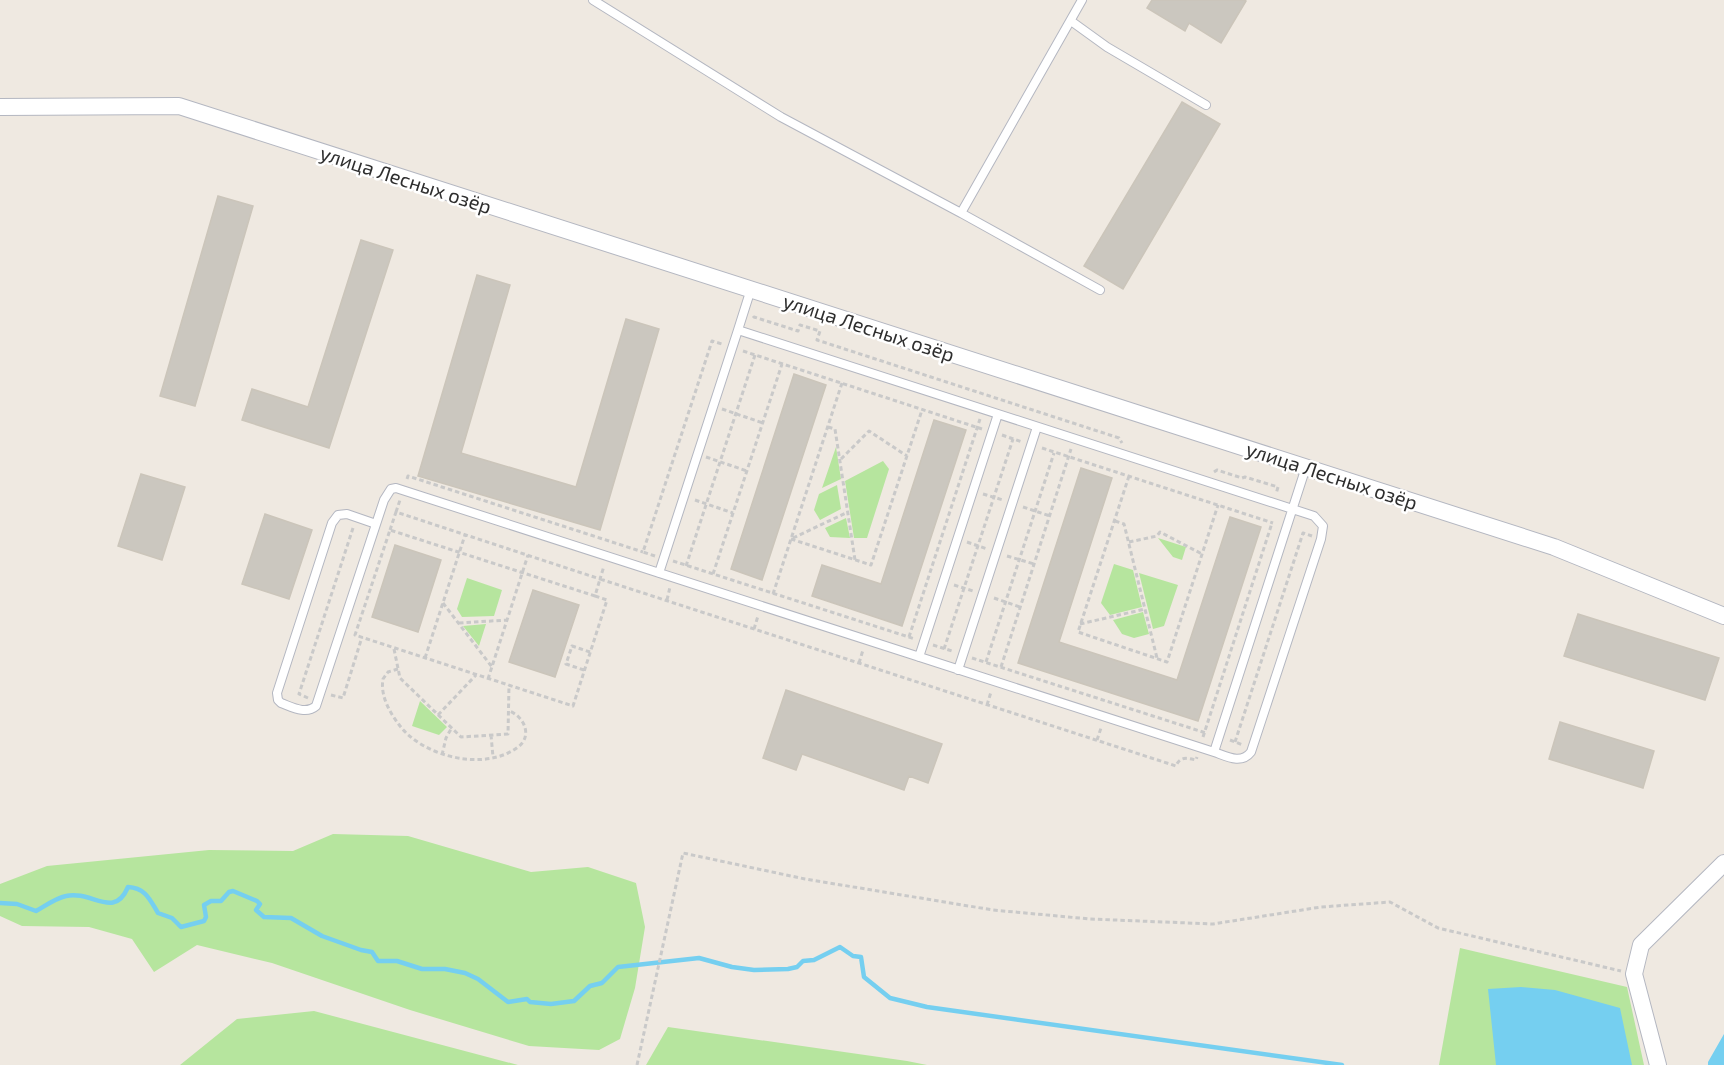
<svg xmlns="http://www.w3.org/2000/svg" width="1724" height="1065" font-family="'Exo 2',sans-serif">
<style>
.green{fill:#b6e59e}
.water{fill:#75cff0}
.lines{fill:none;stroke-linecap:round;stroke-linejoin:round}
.stream{stroke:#75cff0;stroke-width:4.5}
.building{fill:#cbc7bf;stroke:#cbc5ba;stroke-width:1.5}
.lane-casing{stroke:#b4b7c1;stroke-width:10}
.street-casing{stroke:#b4b7c1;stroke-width:18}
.path{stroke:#c9c9c9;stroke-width:3;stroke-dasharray:4.5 3;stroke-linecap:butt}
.lane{stroke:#fff;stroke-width:8}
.street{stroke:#fff;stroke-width:16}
.labels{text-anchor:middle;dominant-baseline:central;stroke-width:5;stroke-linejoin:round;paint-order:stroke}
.street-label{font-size:20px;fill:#2e2e2e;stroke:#fff}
</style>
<rect width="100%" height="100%" fill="#efe9e1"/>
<path class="green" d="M 836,447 L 841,479 L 822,488 Z
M 883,461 L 889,469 L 867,538 L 854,538 L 845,481 Z
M 837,485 L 841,509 L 820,520 L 814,510 L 819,494 Z
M 846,518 L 850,538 L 830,537 L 825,528 Z
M 1158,538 L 1186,547 L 1182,560 L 1173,557 Z
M 1114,564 L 1133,570 L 1142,607 L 1110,615 L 1101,603 Z
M 1139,573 L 1178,585 L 1164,626 L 1153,629 Z
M 467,578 L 502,590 L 494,616 L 462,617 L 457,609 Z
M 1143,612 L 1149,634 L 1134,638 L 1122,634 L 1113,620 Z
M 486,624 L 479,646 L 463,626 Z
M 420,701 L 447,727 L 439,735 L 412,726 Z
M 333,834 L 408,836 L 531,872 L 588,867 L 636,883 L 645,927 L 635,988 L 620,1039 L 599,1050 L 529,1046 L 410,1010 L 272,963 L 197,945 L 154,972 L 132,939 L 89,927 L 22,926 L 0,916 L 0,884 L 47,866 L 209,850 L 293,851 Z
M 1460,948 L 1627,987 L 1644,1065 L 1439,1065 Z
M 314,1011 L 518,1065 L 180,1065 L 237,1019 Z
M 668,1027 L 907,1061 L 927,1065 L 646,1065 Z"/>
<path class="water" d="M 1521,987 L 1555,990 L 1620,1008 L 1632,1065 L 1496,1065 L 1488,989 Z
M 1724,1034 L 1724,1065 L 1708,1065 L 1708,1062 Z"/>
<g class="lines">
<path class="stream" d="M 0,903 L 17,904 L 36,911 C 45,906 56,898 66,896 C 92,890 114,920 128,887 C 146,888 150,900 158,913 L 172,918 L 181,927 L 204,921 L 206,917 L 204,905 L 211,901 L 221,901 L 229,892 L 233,891 L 257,901 L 260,904 L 256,910 L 264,917 L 291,918 L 322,936 L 361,950 L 372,952 L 378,961 L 397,961 L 422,969 L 445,969 L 465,973 L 478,979 L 508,1002 L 527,999 L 530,1002 L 551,1004 L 574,1001 L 590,986 L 602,983 L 618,967 L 699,958 L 732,967 L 754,970 L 788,969 L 797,967 L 803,961 L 814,960 L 840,947 L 853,956 L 861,957 L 864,977 L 890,998 L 927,1007 L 1342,1065"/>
</g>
<path class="building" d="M 1152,0 L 1244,0 L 1246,1 L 1221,43 L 1189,23 L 1185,31 L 1147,8 Z
M 1182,102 L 1220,124 L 1123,289 L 1084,266 Z
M 218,196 L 253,206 L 195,406 L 160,396 Z
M 361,240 L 393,250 L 329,448 L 242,420 L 252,389 L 308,407 Z
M 477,275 L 510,285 L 461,453 L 576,487 L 626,319 L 659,329 L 600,530 L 418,476 Z
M 794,374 L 826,385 L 762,580 L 731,569 Z
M 934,420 L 966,430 L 902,626 L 812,596 L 822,565 L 881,584 Z
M 1081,468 L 1112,478 L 1059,642 L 1177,680 L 1230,517 L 1261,527 L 1198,721 L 1018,663 Z
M 141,474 L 185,487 L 162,560 L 118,546 Z
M 265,514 L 312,530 L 289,599 L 242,584 Z
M 395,545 L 441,560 L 418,632 L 372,617 Z
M 533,590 L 579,605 L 555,677 L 509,662 Z
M 1578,614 L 1719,658 L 1705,700 L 1564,656 Z
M 786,690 L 942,744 L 928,783 L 909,776 L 904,790 L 802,754 L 796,770 L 763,758 Z
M 1560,722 L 1654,751 L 1643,788 L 1549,759 Z"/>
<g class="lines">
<g class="lane-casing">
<path id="lane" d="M 593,0 L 781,117 L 961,213
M 1082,0 L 961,213 L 1100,290
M 1071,21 L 1107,47 L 1206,105
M 738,330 L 751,289
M 376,524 L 347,514 L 338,515 L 332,523 L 277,693 L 278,700 L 281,703 C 292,707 306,715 316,706 L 384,500 L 391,489 L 396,488 L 1214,752 L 1306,467
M 659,573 L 738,330 L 1314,516 L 1323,526 L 1321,539 L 1251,752 C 1241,765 1226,756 1214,752
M 919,657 L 998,414
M 958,670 L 1037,427"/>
</g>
<g class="street-casing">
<path id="street" d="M 0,107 L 179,106 L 1554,547 L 1724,616
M 1658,1065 L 1634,974 L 1641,945 L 1724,863"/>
</g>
<path class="path" d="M 753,318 L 754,317 L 798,331 L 800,325 L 820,331 L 817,340 L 1119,438 L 1122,443
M 743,351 L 982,429
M 722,409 L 763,423
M 828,427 L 835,429 L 855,560
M 1002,435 L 1022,442
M 1042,448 L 1273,523
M 706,457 L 747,471
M 841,459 L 869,431 L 907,456
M 1214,472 L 1217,470 L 1242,478 L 1245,477 L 1278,487 L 1276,494
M 1129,476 L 1078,632 L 1167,662 L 1218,505
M 407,479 L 408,476 L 643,552
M 983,494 L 1003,500
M 695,500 L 733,513
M 1023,507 L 1050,516
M 396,512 L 400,500
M 1115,521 L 1124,524 L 1157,658
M 390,530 L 396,512 L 600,579 L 604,566
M 793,538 L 848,512
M 791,539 L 871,565 L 922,410
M 967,542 L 987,549
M 1129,542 L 1157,536 L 1160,532 L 1202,554
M 655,556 L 643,552 L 712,341 L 722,344
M 1007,556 L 1034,564
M 673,561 L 915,639
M 686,566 L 755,355
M 713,574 L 782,364
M 954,585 L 973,591
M 773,594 L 842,383
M 595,596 L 607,600 L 573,706 L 355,635 L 390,530 L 595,596 L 600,579 L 1176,766 C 1180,756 1187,758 1196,760 L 1197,757
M 994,598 L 1020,607
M 667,600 L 670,587
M 443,603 L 492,667
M 459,623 L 507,620
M 1080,624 L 1145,609
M 754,629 L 758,616
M 909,637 L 980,419
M 933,645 L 952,651
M 394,649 L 400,678 L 461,737 L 508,734 L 509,685
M 944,649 L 1013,439
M 425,658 L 465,535
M 972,658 L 1206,733
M 986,662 L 1054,453
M 859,663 L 863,650
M 1001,667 L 1071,449
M 398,669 L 388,672 L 383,679 C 380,696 390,713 400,726 C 424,757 485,772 518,747 C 533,736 524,716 509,711
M 584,670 L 566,664 L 572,646 L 590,652
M 488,679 L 528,555
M 331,695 L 343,698 L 362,637
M 308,698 L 299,694 L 353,528
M 987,705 L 991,692
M 438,715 L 476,675
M 491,735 L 493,757
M 1203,737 L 1272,523
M 1097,740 L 1101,728
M 1230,740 L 1243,745
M 1235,742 L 1303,533 L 1312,536
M 442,755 L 446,738 L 451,729
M 637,1065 L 683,853 L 805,879 L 993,910 L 1090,919 L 1213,924 L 1321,907 L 1390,902 L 1438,928 L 1621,971"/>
<use href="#lane" class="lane"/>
<use href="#street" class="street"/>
</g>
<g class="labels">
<g class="street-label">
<text transform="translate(406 179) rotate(18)">улица Лесных озёр</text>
<text transform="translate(869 327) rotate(18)">улица Лесных озёр</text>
<text transform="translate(1332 475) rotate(18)">улица Лесных озёр</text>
</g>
</g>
</svg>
